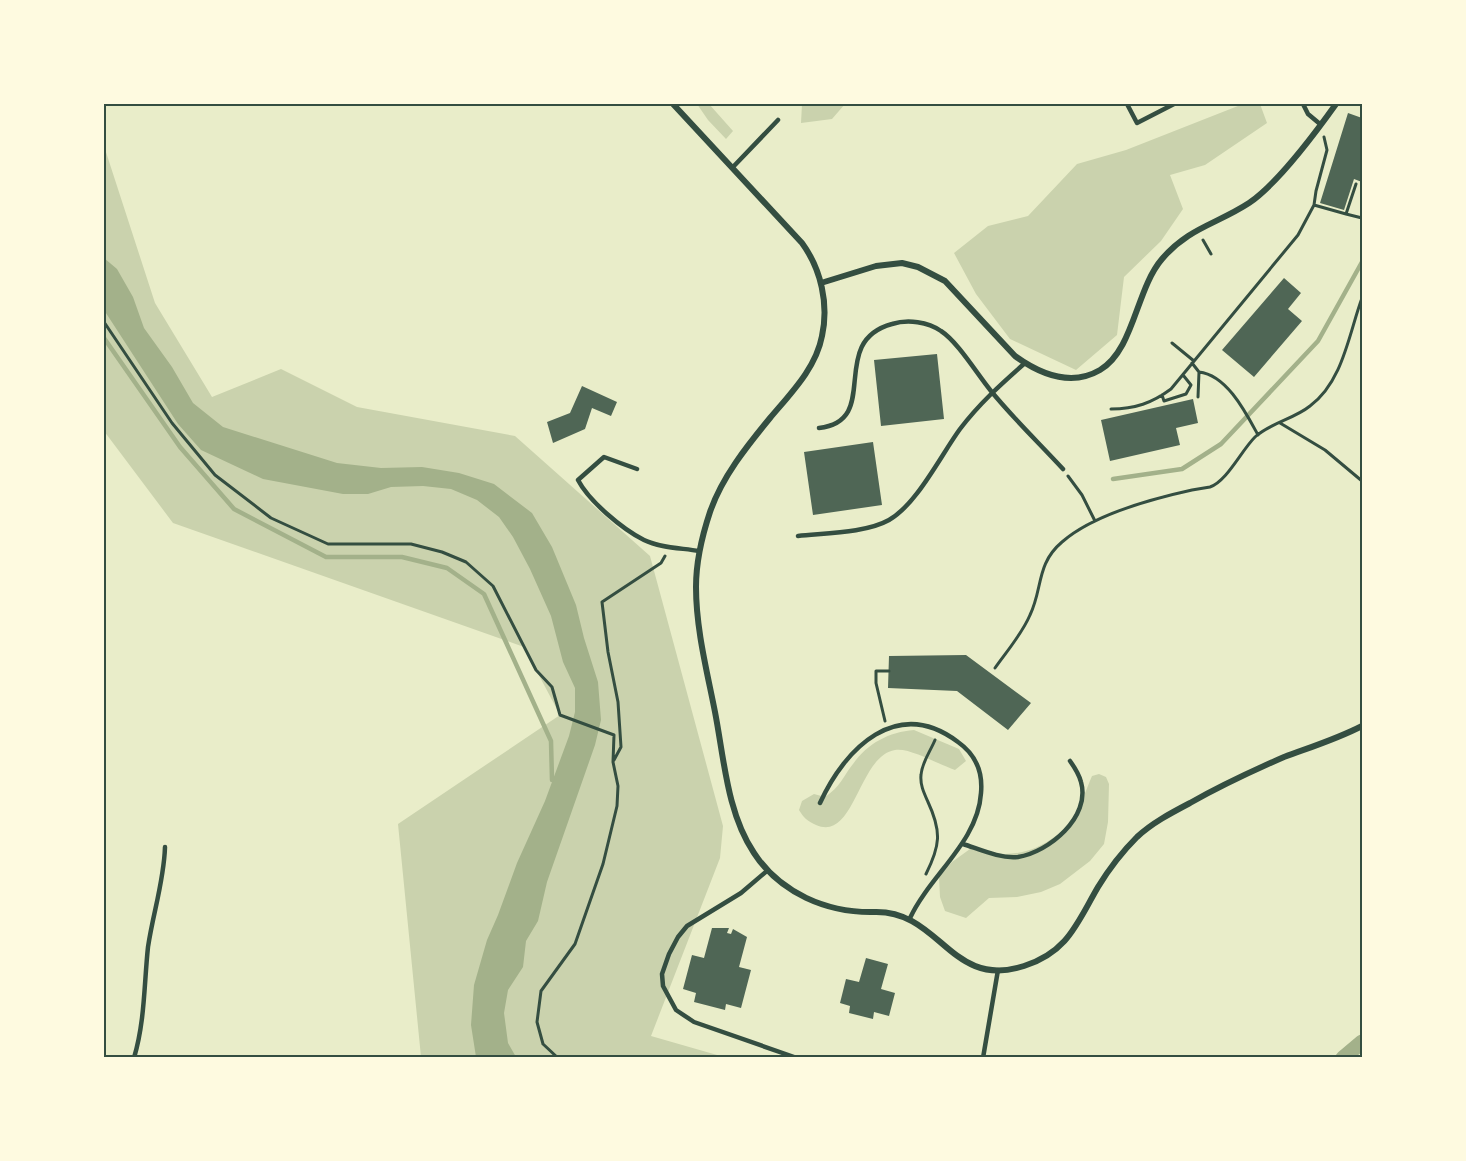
<svg xmlns="http://www.w3.org/2000/svg" width="1466" height="1161" font-family="Mulish,sans-serif">
<style>
.green{fill:#cad2ad}
.water{fill:#a3b18a}
.lines{fill:none;stroke-linecap:round;stroke-linejoin:round}
.stream{stroke:#a3b18a;stroke-width:4.5}
.canal{stroke:#a3b18a;stroke-width:15}
.building{fill:#4f6655}
.path{stroke:#344e41;stroke-width:3}
.service{stroke:#344e41;stroke-width:4.5}
.minor{stroke:#344e41;stroke-width:6}
.neatline{fill:none;stroke:#344e41;stroke-width:2}
</style>
<rect width="100%" height="100%" fill="#e9edc9"/>
<path class="green" d="M 697,104 L 709,104 L 733,131 L 726,139 L 708,120 Z
M 802,104 L 845,104 L 832,119 L 801,123 Z
M 1243,104 L 1260,104 L 1267,123 L 1205,165 L 1170,175 L 1183,209 L 1161,241 L 1124,277 L 1117,335 L 1076,370 L 1010,339 L 976,294 L 954,253 L 988,226 L 1028,216 L 1077,164 L 1126,150 Z
M 104,146 L 155,303 L 212,397 L 281,369 L 357,407 L 515,436 L 650,556 L 723,826 L 720,858 L 651,1036 L 724,1057 L 421,1057 L 398,824 L 560,715 L 524,647 L 173,523 L 104,431 Z
M 914,730 L 959,749 L 966,761 L 955,770 C 940,765 909,747 895,750 C 858,756 855,842 816,825 C 807,821 804,818 799,810 L 802,801 L 814,794 L 825,797 C 841,786 842,778 853,764 C 868,743 889,732 914,730 Z
M 1099,774 L 1106,777 L 1109,784 L 1108,822 L 1104,844 L 1090,861 L 1060,884 L 1041,892 L 1017,897 L 989,898 L 966,918 L 945,911 L 940,897 L 939,877 L 952,862 L 970,849 C 1004,857 1028,857 1057,835 C 1063,830 1069,826 1073,819 C 1081,806 1086,790 1092,776 Z"/>
<path class="water" d="M 104,258 L 117,269 L 133,297 L 144,328 L 172,367 L 193,403 L 223,427 L 337,463 L 381,468 L 422,467 L 459,473 L 494,484 L 532,513 L 552,547 L 576,605 L 584,638 L 598,682 L 601,720 L 595,745 L 547,882 L 538,921 L 526,941 L 523,967 L 508,990 L 504,1013 L 508,1043 L 516,1057 L 476,1057 L 471,1025 L 474,985 L 487,940 L 498,915 L 517,863 L 545,801 L 569,736 L 575,712 L 575,688 L 563,662 L 551,616 L 530,569 L 513,537 L 499,517 L 477,500 L 451,489 L 423,486 L 391,487 L 368,494 L 343,494 L 263,479 L 201,450 L 178,424 L 104,310 Z"/>
<g class="lines">
<path class="stream" d="M 104,338 L 180,447 L 234,509 L 326,557 L 402,557 L 447,568 L 484,594 L 551,741 L 552,780
M 1113,479 L 1182,469 L 1221,444 L 1318,341 L 1362,262"/>
<path class="canal" d="M 1343,1058 L 1362,1042"/>
</g>
<path class="building" d="M 1348,113 L 1362,118 L 1362,182 L 1354,179 L 1344,210 L 1320,203 Z
M 1284,278 L 1301,293 L 1288,309 L 1302,321 L 1254,377 L 1222,350 Z
M 937,354 L 944,419 L 881,426 L 874,360 Z
M 582,386 L 617,402 L 611,416 L 592,408 L 585,429 L 553,443 L 547,422 L 570,413 Z
M 1193,399 L 1198,423 L 1176,428 L 1180,445 L 1110,461 L 1101,420 Z
M 873,442 L 882,505 L 813,515 L 804,452 Z
M 966,655 L 1031,703 L 1008,730 L 957,691 L 888,688 L 889,656 Z
M 712,928 L 729,928 L 727,933 L 731,934 L 733,929 L 747,937 L 739,967 L 751,970 L 741,1008 L 726,1004 L 725,1010 L 694,1002 L 696,993 L 683,989 L 692,955 L 704,958 Z
M 866,958 L 888,964 L 881,989 L 895,993 L 889,1016 L 874,1012 L 873,1019 L 849,1013 L 850,1006 L 840,1003 L 846,979 L 859,982 Z"/>
<g class="lines">
<path class="path" d="M 1356,184 L 1346,214 L 1362,218
M 1314,205 L 1346,214
M 1203,240 L 1211,254
M 104,322 L 172,423 L 215,475 L 271,518 L 328,544 L 411,544 L 442,552 L 466,562 L 493,586 L 536,670 L 552,687 L 560,715 L 614,735 L 613,762 L 618,786 L 617,806 L 603,864 L 575,944 L 541,991 L 537,1022 L 543,1044 L 558,1058
M 1172,343 L 1194,361
M 1192,363 L 1199,372 L 1198,397
M 1199,372 C 1227,375 1246,413 1258,435
M 1162,395 L 1164,401 L 1186,394 L 1191,385 L 1183,375
M 1111,409 C 1135,409 1152,403 1171,389 L 1298,235 L 1314,205 L 1316,191 L 1327,150 L 1324,137
M 1280,423 L 1325,450 L 1362,481
M 1068,476 L 1082,495 L 1095,521
M 995,668 C 1007,651 1022,634 1030,615 C 1043,588 1036,564 1062,542 C 1094,514 1151,499 1192,490 C 1198,489 1204,488 1210,487 C 1227,481 1241,451 1255,437 C 1270,423 1294,419 1310,406 C 1343,382 1349,333 1362,298
M 885,721 L 876,683 L 876,671 L 889,671
M 614,760 L 621,747 L 618,702 L 608,652 L 602,602 L 661,563 L 665,556
M 926,874 C 940,846 942,832 928,802 C 924,793 920,785 921,775 C 922,762 930,752 935,740"/>
<path class="service" d="M 1127,104 L 1137,123 L 1174,104
M 1303,104 L 1308,114 L 1320,124
M 733,167 L 778,120
M 819,428 C 883,421 826,342 892,324 C 908,319 928,322 941,331 C 958,342 977,374 991,391 C 1013,418 1039,443 1063,469
M 637,469 L 604,457 L 578,480 C 589,501 622,529 644,540 C 660,548 682,548 699,551
M 798,536 C 825,533 866,533 889,520 C 917,504 941,455 960,429 C 979,404 1001,384 1025,363
M 820,803 C 845,748 897,696 958,742 C 975,754 983,771 981,793 C 978,842 930,875 910,918
M 963,844 C 979,849 1000,859 1018,857 C 1049,852 1091,817 1081,782 C 1079,774 1075,768 1070,761
M 768,870 L 741,893 L 687,926 L 678,937 L 669,954 L 662,974 L 663,986 L 676,1010 L 694,1022 L 797,1058
M 134,1058 C 145,1021 144,984 148,947 C 153,913 164,881 165,847
M 983,1058 L 998,970"/>
<path class="minor" d="M 673,104 L 802,243 C 821,269 829,304 822,336 C 816,368 791,393 770,418 C 747,446 722,477 710,512 C 702,536 696,562 696,587 C 696,629 707,671 715,712 C 724,758 727,813 754,853 C 780,893 827,913 874,912 C 941,910 950,990 1024,966 C 1068,952 1077,923 1098,887 C 1109,869 1122,852 1137,837 C 1152,823 1171,813 1190,803 C 1220,786 1252,771 1284,757 C 1311,747 1337,739 1362,726
M 821,283 L 876,266 L 902,263 L 918,267 L 945,281 L 1015,356 C 1040,374 1071,387 1100,370 C 1134,350 1136,289 1162,259 C 1188,228 1217,224 1249,203 C 1277,184 1316,132 1336,104"/>
</g>
<rect width="1466" height="1161" fill="none" stroke="#fefae0" stroke-width="210"/>
<rect x="105" y="105" width="1256" height="951" class="neatline"/>
</svg>
